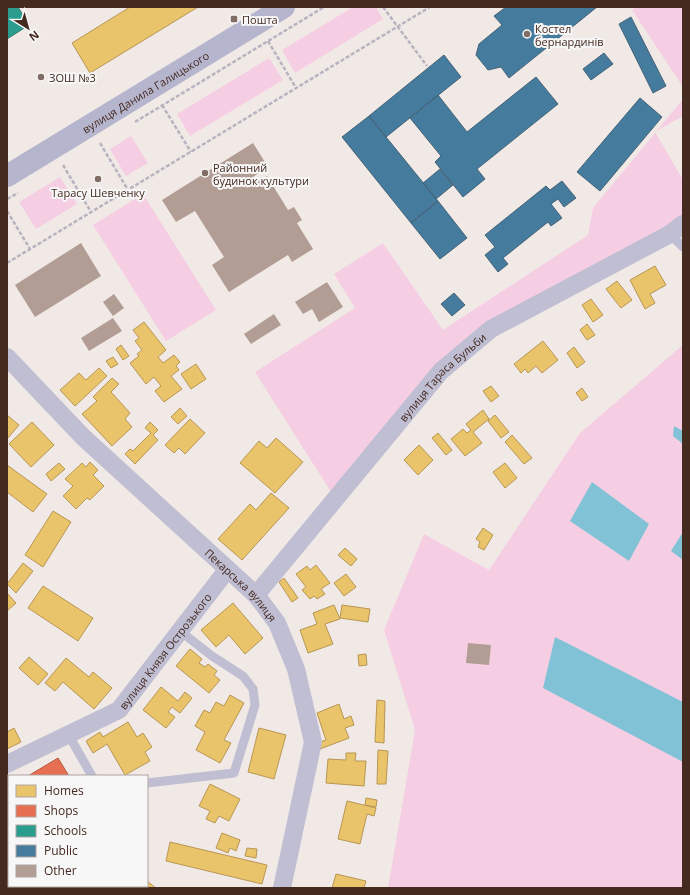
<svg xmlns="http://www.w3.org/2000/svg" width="690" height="895" font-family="'Open Sans',sans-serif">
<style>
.green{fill:#f6cee3}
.water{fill:#81c2d7}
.homes{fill:#e9c46a;stroke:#b89654}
.shops{fill:#e76f51;stroke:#b65a42}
.schools{fill:#2a9d8f;stroke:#327a6e}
.public{fill:#457b9d;stroke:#456378}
.building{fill:#b29d94}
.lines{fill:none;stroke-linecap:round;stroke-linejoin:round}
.path{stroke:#b7b4c0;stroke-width:2.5;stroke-dasharray:4 2;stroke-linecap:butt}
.service{stroke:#bfbed3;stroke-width:9}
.minor{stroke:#bfbed3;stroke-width:18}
.secondary{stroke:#b6b5ce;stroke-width:22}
.poi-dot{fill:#816d65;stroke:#f7f7f7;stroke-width:1.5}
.labels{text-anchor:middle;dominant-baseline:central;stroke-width:4;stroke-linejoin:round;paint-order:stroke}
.poi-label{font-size:11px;fill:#452a20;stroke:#f7f7f7;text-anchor:start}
.street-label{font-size:11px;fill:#452a20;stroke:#f7f7f7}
</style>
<rect width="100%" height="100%" fill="#f1e9e6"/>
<path class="green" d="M 353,7 L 376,7 L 383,19 L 295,73 L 282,50 Z
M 636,7 L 683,7 L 683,87 L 632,10 Z
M 269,58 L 283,80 L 190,136 L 177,114 Z
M 683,99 L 683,116 L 655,132 L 683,180 L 683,215 L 666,228 L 487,323 L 331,492 L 255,372 L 355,308 L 334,274 L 383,243 L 443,330 L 588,235 L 593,208 Z
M 131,136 L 148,163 L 126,176 L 110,149 Z
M 60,177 L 77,204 L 36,229 L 19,202 Z
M 143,194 L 216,310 L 166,341 L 93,225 Z
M 683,345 L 683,888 L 388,888 L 415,730 L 384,630 L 424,534 L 489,570 L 580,433 Z"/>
<path class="water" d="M 674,426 L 683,431 L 683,444 L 673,436 Z
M 592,482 L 649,524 L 629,561 L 570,521 Z
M 683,532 L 683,560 L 671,551 Z
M 555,637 L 683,702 L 683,762 L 543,688 Z"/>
<path class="homes" d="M 130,7 L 198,7 L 90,73 L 72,43 Z
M 655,266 L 666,285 L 650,294 L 655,303 L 645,309 L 630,280 Z
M 617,281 L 632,300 L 621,308 L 606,289 Z
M 591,299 L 603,315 L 593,322 L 582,305 Z
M 144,322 L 166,350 L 158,357 L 163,363 L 174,355 L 180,362 L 176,366 L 179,370 L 171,376 L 182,389 L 164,402 L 155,391 L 161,386 L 154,377 L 146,384 L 130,363 L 139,356 L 137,354 L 142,350 L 135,341 L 139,338 L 133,330 Z
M 587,324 L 595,335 L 587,340 L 580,330 Z
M 543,341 L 558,360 L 542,373 L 536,366 L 528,373 L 525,369 L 521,373 L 514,364 Z
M 121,345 L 129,356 L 123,360 L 116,349 Z
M 574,347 L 585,362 L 577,368 L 567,353 Z
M 113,357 L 118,364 L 111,368 L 106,361 Z
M 196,364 L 206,379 L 191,389 L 181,374 Z
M 99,368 L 107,376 L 75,406 L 60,390 L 79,373 L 86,380 Z
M 112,378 L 119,384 L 111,392 L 130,413 L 125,419 L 132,427 L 112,446 L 82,414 L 97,401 L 93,397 Z
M 491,386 L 499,396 L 491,402 L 483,391 Z
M 582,388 L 588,397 L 582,401 L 576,393 Z
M 180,408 L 187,416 L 178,424 L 171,417 Z
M 483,410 L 489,419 L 473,432 L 482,443 L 465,456 L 451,439 L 463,429 L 467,433 L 471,430 L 466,424 Z
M 7,415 L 19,425 L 7,439 Z
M 495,415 L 509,432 L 501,438 L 488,421 Z
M 190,419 L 205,433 L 185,454 L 179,448 L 174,453 L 165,445 Z
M 32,422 L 54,445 L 31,467 L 9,444 Z
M 150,422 L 158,430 L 153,435 L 158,440 L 135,464 L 125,454 L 130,449 L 133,451 L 151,433 L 145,428 Z
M 438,433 L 452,450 L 446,455 L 432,438 Z
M 512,435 L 532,458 L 524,464 L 505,442 Z
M 276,438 L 303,462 L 275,493 L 240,463 L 259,441 L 267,448 Z
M 419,445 L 433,460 L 418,475 L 404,460 Z
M 90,462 L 98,470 L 93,475 L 104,486 L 90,500 L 87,498 L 76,509 L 63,496 L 73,486 L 65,479 L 82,463 L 86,467 Z
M 59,463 L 65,469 L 51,481 L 46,474 Z
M 505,463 L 517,478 L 505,488 L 493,472 Z
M 7,465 L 47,494 L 33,512 L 7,492 Z
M 271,493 L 289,508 L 242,560 L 218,539 L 250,504 L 256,510 Z
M 53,511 L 71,522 L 43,567 L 25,555 Z
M 483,528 L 493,535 L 484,550 L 478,547 L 480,542 L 476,539 Z
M 345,548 L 357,559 L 351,566 L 338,555 Z
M 23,563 L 33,571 L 16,593 L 7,584 Z
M 316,565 L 330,583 L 321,589 L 325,594 L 317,599 L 314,596 L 310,599 L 302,590 L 306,587 L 296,574 L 307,566 L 310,570 Z
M 346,574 L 356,587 L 344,596 L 334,583 Z
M 284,578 L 298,598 L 292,602 L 279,582 Z
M 43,586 L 93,618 L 78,641 L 28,608 Z
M 7,593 L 16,603 L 7,611 Z
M 233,603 L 263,638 L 245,654 L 229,635 L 216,647 L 201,630 Z
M 334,605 L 340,619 L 325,624 L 333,644 L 308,653 L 300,630 L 317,624 L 313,613 Z
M 342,605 L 370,609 L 368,622 L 340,618 Z
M 190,649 L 202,659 L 199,663 L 205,667 L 208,664 L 217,671 L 214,675 L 220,680 L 209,693 L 176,666 Z
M 366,654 L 367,665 L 359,666 L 358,655 Z
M 29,657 L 48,674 L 38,685 L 19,668 Z
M 66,658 L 89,677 L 93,672 L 112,688 L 94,709 L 63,682 L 55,691 L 45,683 Z
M 161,687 L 178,701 L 185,692 L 192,698 L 180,713 L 172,707 L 168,712 L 175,717 L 166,728 L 143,710 Z
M 230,695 L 244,703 L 224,740 L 231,743 L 220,763 L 196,750 L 205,732 L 195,726 L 204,710 L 210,713 L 216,702 L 224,706 Z
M 377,700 L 385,701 L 384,743 L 375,742 Z
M 339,704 L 344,719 L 351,716 L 354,725 L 345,728 L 349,738 L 320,749 L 317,743 L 326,740 L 317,713 Z
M 128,722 L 137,737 L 143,733 L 152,747 L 145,752 L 150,761 L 125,775 L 107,744 L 93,753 L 86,741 L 100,732 L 103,737 Z
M 14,728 L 21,742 L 7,749 L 7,732 Z
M 259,728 L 286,735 L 274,779 L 248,772 Z
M 378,750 L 388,751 L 386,784 L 377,784 Z
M 346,753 L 356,753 L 355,761 L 366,761 L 364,786 L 326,783 L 328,759 L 346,760 Z
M 210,784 L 240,799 L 229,821 L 219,816 L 215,823 L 206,819 L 210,811 L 199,806 Z
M 366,798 L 377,800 L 376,807 L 365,805 Z
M 347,801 L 376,808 L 374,816 L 367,814 L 360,844 L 338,839 Z
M 222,833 L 240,840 L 236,851 L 230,848 L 228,853 L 216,848 Z
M 170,842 L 267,865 L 262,884 L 166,861 Z
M 247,848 L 257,849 L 256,858 L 245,856 Z
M 336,874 L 366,881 L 364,888 L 332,888 Z
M 147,881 L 156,888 L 101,888 L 98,886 L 147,886 Z"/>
<path class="shops" d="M 58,758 L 69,776 L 28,776 Z"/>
<path class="schools" d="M 7,7 L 18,7 L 29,25 L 7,39 Z"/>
<path class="public" d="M 506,7 L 597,7 L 509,78 L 501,67 L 488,70 L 476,55 L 479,44 L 502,25 L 494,16 Z
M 631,17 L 666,86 L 653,93 L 619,24 Z
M 604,53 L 613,64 L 591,80 L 583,69 Z
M 444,55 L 461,77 L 386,137 L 369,116 Z
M 536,77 L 558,104 L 477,169 L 485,179 L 463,197 L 435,162 L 441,156 L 410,118 L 438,95 L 467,132 Z
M 640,98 L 662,117 L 600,191 L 577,172 Z
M 369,116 L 438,201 L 411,223 L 342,137 Z
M 440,169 L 453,185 L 436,199 L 423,183 Z
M 562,181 L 576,198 L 564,207 L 558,199 L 551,204 L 562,218 L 551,226 L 548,222 L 503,258 L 508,264 L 498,272 L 485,255 L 495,247 L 485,235 L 546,186 L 550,190 Z
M 438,201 L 467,238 L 440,259 L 411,223 Z
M 454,293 L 465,305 L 452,316 L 441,304 Z"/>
<path class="building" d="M 253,143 L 268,167 L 244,183 L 247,188 L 267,176 L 288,210 L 294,207 L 302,220 L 297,223 L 313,249 L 292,262 L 288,255 L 229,292 L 212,265 L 224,257 L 195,211 L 176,222 L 162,200 Z
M 81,243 L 101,276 L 35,317 L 15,285 Z
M 327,282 L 343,307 L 319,322 L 312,309 L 303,314 L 295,302 Z
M 114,294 L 124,308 L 113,316 L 103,302 Z
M 274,314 L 281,325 L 251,344 L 244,334 Z
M 113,318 L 122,331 L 89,351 L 81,338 Z
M 468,643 L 491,645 L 489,665 L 466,663 Z"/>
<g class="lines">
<path class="path" d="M 383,7 L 427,66
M 268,41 L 296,88
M 162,105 L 191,152
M 135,122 L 324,7
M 100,143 L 128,190
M 63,165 L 91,212
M 7,199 L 18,193
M 7,211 L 30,249
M 7,263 L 430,7"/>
<path class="service" d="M 670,234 L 683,247
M 68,734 L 92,776
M 147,783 L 234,773 L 255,705 L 253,689 L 243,676 L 212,656 L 180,631"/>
<g class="minor">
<path id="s1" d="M 7,357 L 83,437 L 256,595 L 277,623 L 296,669 L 313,742 L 282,888"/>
<path id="s2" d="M 256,595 L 441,371 L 491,329 L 670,234 L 683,224"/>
<path id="s3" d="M 7,764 L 119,710 L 227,570"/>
<path d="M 7,863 L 9,865"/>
<path d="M 36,886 L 38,888"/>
</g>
<path class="secondary" id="s4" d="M 7,176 L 284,7"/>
</g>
<g class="poi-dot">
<rect x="230" y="15" width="8" height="8" rx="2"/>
<circle cx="527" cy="34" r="4"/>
<circle cx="41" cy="77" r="4"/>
<circle cx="205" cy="173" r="4"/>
<circle cx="98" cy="179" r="4"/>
</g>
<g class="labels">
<g class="poi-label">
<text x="242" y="19">Пошта</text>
<text x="535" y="28">Костел<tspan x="535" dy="13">бернардинів</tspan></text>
<text x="49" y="77">ЗОШ №3</text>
<text x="213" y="167">Районний<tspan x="213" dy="13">будинок культури</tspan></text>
<text x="98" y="192" text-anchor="middle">Тарасу Шевченку</text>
</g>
<g class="street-label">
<text stroke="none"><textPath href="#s4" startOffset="162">вулиця Данила Галицького</textPath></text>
<text stroke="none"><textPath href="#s2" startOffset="287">вулиця Тараса Бульби</textPath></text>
<text stroke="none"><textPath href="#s1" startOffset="327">Пекарська вулиця</textPath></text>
<text stroke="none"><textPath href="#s3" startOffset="199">вулиця Князя Острозького</textPath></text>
</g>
</g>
<rect width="690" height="895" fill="none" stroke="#452a20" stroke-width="16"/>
<rect x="8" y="775" width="140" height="112" fill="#f7f7f7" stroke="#b0a5a1"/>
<rect x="16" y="785" width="20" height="12" fill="#e9c46a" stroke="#b0a5a1"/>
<text x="44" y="795" font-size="12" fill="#452a20">Homes</text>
<rect x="16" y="805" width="20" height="12" fill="#e76f51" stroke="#b0a5a1"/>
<text x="44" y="815" font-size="12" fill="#452a20">Shops</text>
<rect x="16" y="825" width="20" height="12" fill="#2a9d8f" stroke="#b0a5a1"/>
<text x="44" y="835" font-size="12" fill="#452a20">Schools</text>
<rect x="16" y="845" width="20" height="12" fill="#457b9d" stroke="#b0a5a1"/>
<text x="44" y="855" font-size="12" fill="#452a20">Public</text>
<rect x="16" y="865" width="20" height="12" fill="#b29d94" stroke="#b0a5a1"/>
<text x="44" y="875" font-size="12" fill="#452a20">Other</text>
<g transform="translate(28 28) rotate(143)" stroke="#f7f7f7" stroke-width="3" paint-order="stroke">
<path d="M0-3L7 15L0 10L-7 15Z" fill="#452a20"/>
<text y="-6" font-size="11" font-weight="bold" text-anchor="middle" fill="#452a20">N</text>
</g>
</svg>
